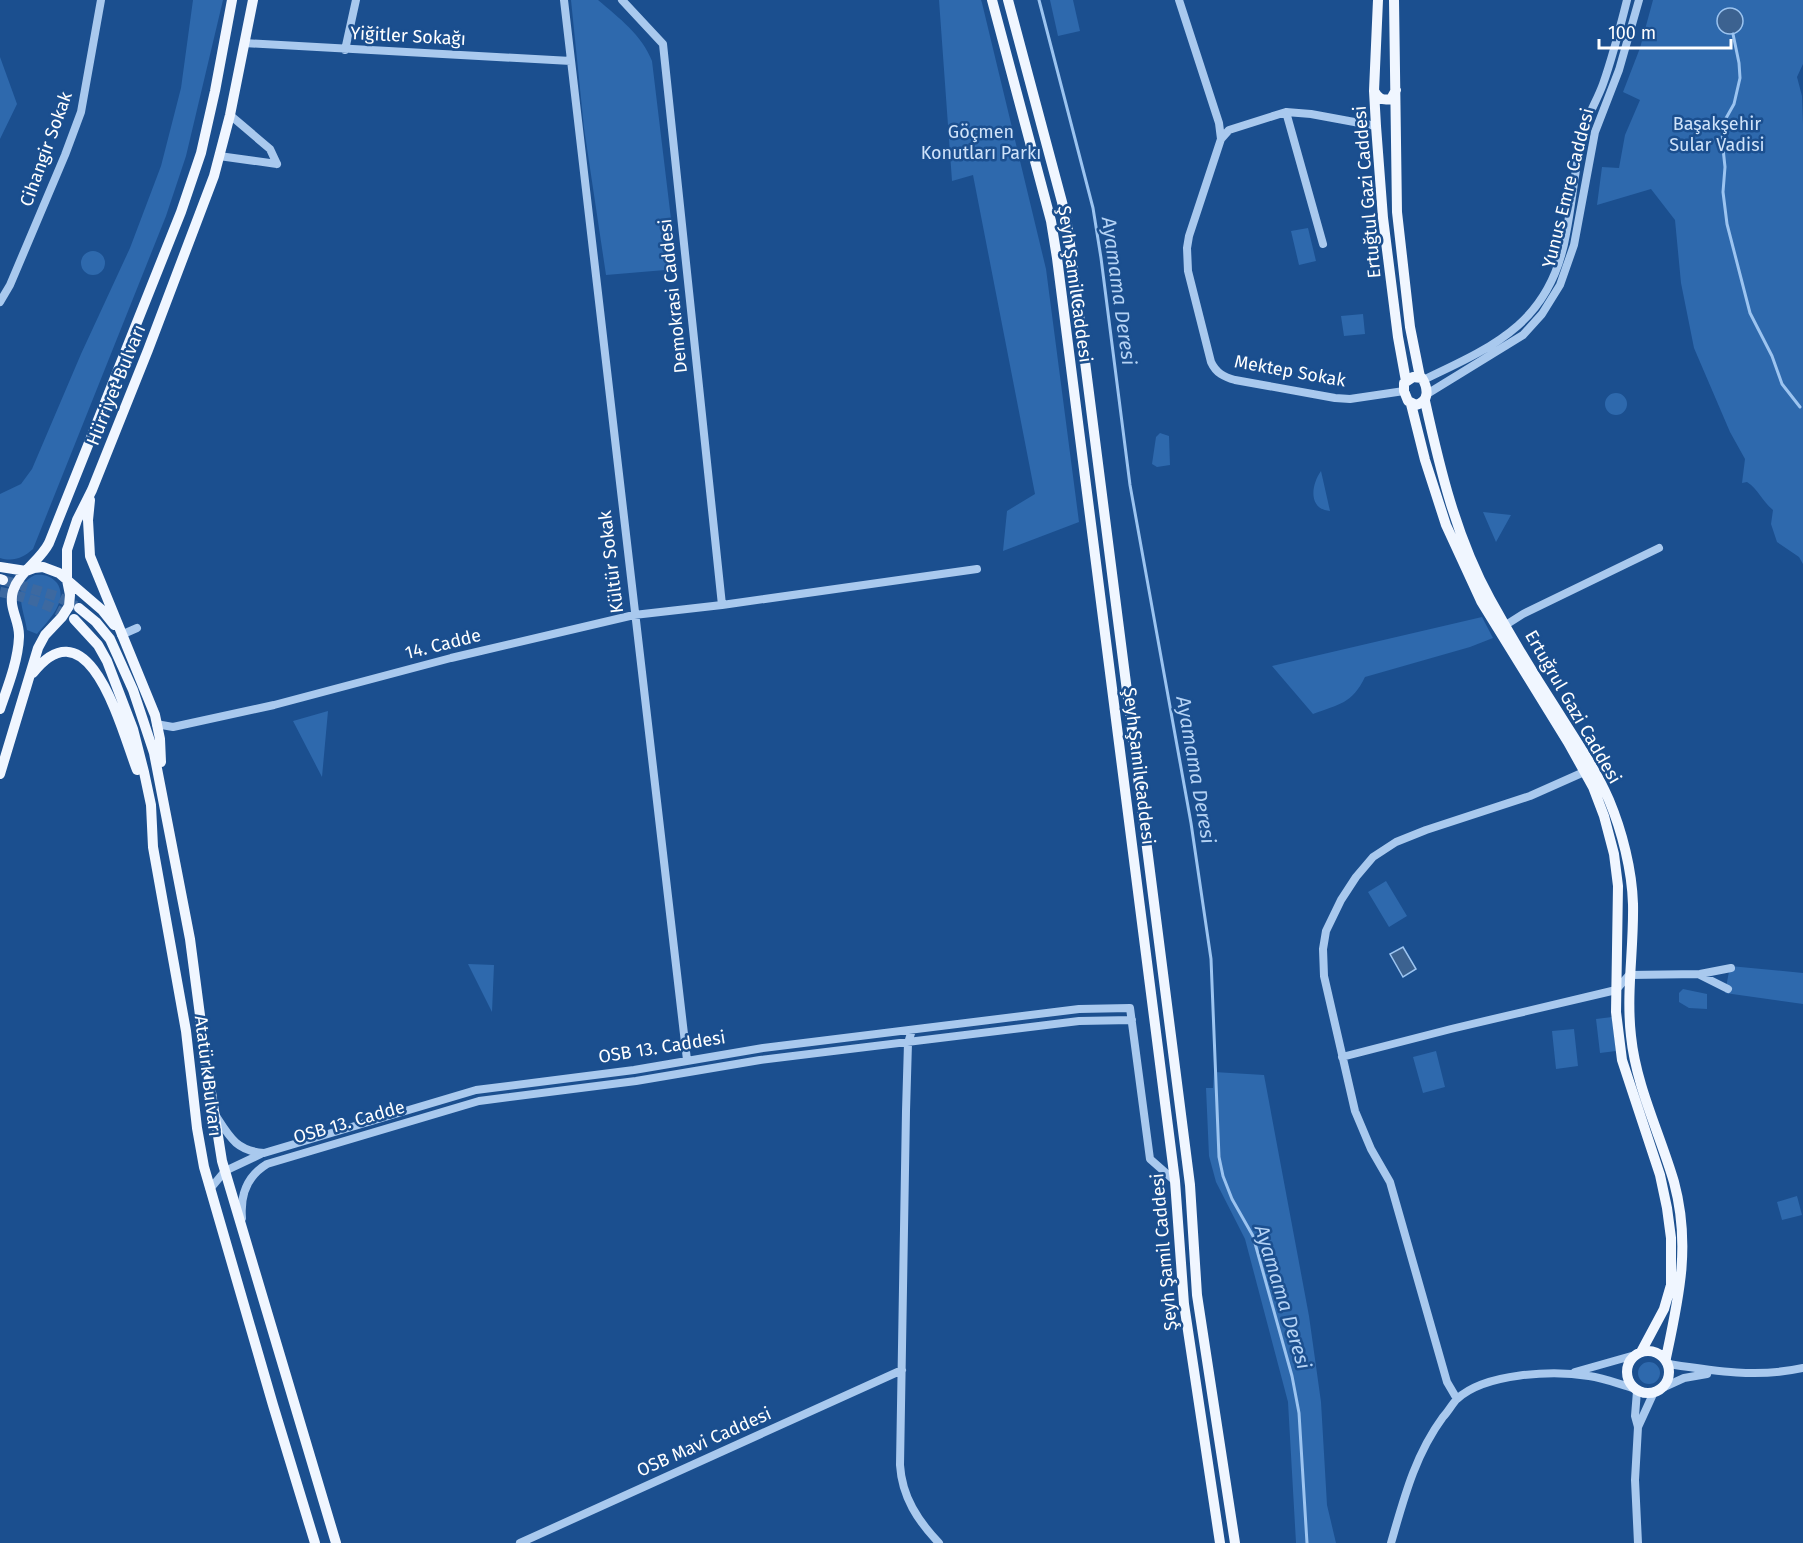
<svg xmlns="http://www.w3.org/2000/svg" width="1803" height="1543" font-family="'Fira Sans',sans-serif">
<style>
.green{fill:#2e69ad}
.water{fill:#3c6290;stroke:#9cc4f0;stroke-width:1.5}
.lines{fill:none;stroke-linecap:round;stroke-linejoin:round}
.stream{stroke:#9cc4f0;stroke-width:3}
.major-tunnel{stroke:#3d69a0;stroke-width:10;stroke-dasharray:10 5;stroke-linecap:butt}
.minor{stroke:#a9c9ee;stroke-width:8}
.major{stroke:#f0f6ff;stroke-width:10}
.labels{text-anchor:middle;dominant-baseline:central;stroke-width:5;stroke-linejoin:round;paint-order:stroke}
.street-label{font-size:18px;fill:#fff;stroke:#1b4f8f}
.park-label{font-size:18px;fill:#cfe3fa;stroke:#1b4f8f}
.water-label{font-size:20px;font-style:italic;fill:#b5d3f5;stroke:#1b4f8f}
</style>
<rect width="100%" height="100%" fill="#1b4f8f"/>
<path class="green" d="M 193,0 L 223,0 L 186,156 L 166,216 L 33,549 C 23,558 13,562 0,558 L 0,494 L 21,484 L 32,469 L 81,354 L 130,248 L 161,166 L 181,88 Z
M 571,0 L 598,0 C 619,18 642,35 652,61 L 677,269 L 606,275 L 584,128 Z
M 939,0 L 981,0 L 982,3 L 1046,269 L 1079,522 L 1003,551 L 1007,511 L 1035,494 L 973,175 L 952,181 Z
M 1050,0 L 1073,0 L 1080,31 L 1058,36 Z
M 1653,0 L 1803,0 L 1803,64 L 1797,77 L 1802,96 L 1803,124 L 1803,564 L 1799,557 L 1777,542 L 1771,524 L 1773,510 C 1762,501 1758,489 1747,482 L 1742,483 L 1745,459 L 1730,432 L 1694,348 L 1681,283 L 1675,220 L 1651,189 L 1597,205 L 1602,167 L 1619,168 L 1625,135 L 1640,100 L 1623,92 L 1640,48 Z
M 0,57 L 17,104 L 0,139 Z
M 1308,228 L 1316,261 L 1299,265 L 1291,231 Z
M81 263a12 12 0 1 1 24 0a12 12 0 1 1-24 0Z
M 1363,314 L 1365,334 L 1344,336 L 1341,316 Z
M1605 404a11 11 0 1 1 22 0a11 11 0 1 1-22 0Z
M 1160,433 L 1169,436 L 1170,465 L 1157,467 L 1152,464 L 1156,437 Z
M 1321,471 L 1330,511 C 1308,509 1311,485 1321,471 Z
M 1483,512 L 1511,515 L 1496,542 Z
M 35,575 C 44,574 51,576 57,583 C 69,601 48,621 37,634 L 27,630 C 24,610 11,586 35,575 Z
M 1482,617 L 1493,638 L 1470,647 L 1365,677 C 1352,704 1339,704 1313,714 L 1272,666 Z
M 328,711 L 322,777 L 293,721 Z
M 1386,881 L 1407,916 L 1389,927 L 1368,892 Z
M 468,964 L 494,965 L 492,1012 Z
M 1730,966 L 1803,973 L 1803,1004 L 1725,993 Z
M 1683,989 L 1707,994 L 1707,1009 L 1689,1008 L 1679,1002 L 1679,993 Z
M 1612,1017 L 1616,1051 L 1600,1053 L 1596,1019 Z
M 1574,1029 L 1578,1066 L 1556,1069 L 1552,1031 Z
M 1436,1051 L 1445,1087 L 1423,1093 L 1413,1057 Z
M 1214,1072 L 1264,1075 L 1309,1316 L 1321,1402 L 1327,1505 L 1336,1543 L 1296,1543 L 1288,1402 L 1245,1239 L 1216,1182 L 1209,1156 L 1206,1088 L 1213,1088 Z
M 1797,1196 L 1802,1215 L 1782,1220 L 1777,1202 Z
M1638 1373a11 11 0 1 1 22 0a11 11 0 1 1-22 0Z"/>
<path class="water" d="M1717 21a13 13 0 1 1 26 0a13 13 0 1 1-26 0Z
M 1403,947 L 1416,969 L 1403,977 L 1390,954 Z"/>
<g class="lines">
<path class="stream" d="M 1039,0 L 1093,208 L 1101,258 L 1130,485 L 1191,823 L 1211,959 L 1219,1157 L 1223,1176 L 1232,1199 L 1253,1236 L 1292,1376 L 1299,1413 L 1307,1543
M 1733,34 L 1739,63 L 1740,78 L 1734,104 L 1725,120 L 1722,139 L 1725,167 L 1723,192 L 1727,224 L 1750,313 L 1772,356 L 1782,384 L 1800,407"/>
<path class="major-tunnel" d="M 3,580 L 56,596 L 76,606
M 0,592 C 26,597 48,604 70,617"/>
<path class="minor" d="M 564,0 L 687,1060
M 622,0 L 663,44 L 722,605
M 1179,0 L 1219,123 L 1221,139
M 244,43 L 571,61
M 345,50 L 356,0
M 1286,112 L 1323,244
M 230,115 L 270,149 L 277,164
M 1376,126 L 1311,114 L 1286,112 L 1229,130 L 1221,139 L 1189,236 L 1187,248 L 1188,271 L 1211,362 C 1216,373 1224,377 1235,380 L 1335,398 L 1350,399 L 1404,391
M 219,156 L 277,164
M 0,302 L 10,285 L 65,155 L 81,112 L 101,0
M 1423,380 C 1495,346 1551,322 1566,234 C 1573,199 1575,161 1585,126 C 1590,111 1598,98 1603,84 C 1613,56 1620,28 1627,0
M 1427,394 L 1523,335 L 1542,314 L 1560,285 L 1574,245 L 1595,132 L 1619,70 L 1639,0
M 1501,628 L 1523,614 L 1659,548
M 121,635 L 137,628
M 156,724 L 173,727 L 274,705 L 451,658 L 634,615 L 722,605 L 977,569
M 1700,975 L 1728,989
M 912,1030 L 908,1043 L 906,1111 L 900,1465 C 902,1497 918,1521 939,1543
M 1342,1057 L 1451,1029 L 1616,990 L 1629,975 L 1700,974 L 1731,968
M 216,1116 C 230,1138 237,1151 264,1153 L 476,1090 L 634,1070 L 763,1048 L 1079,1009 L 1130,1008 L 1150,1159 L 1175,1181
M 210,1189 L 225,1171 L 261,1154
M 242,1218 C 240,1194 247,1176 267,1164 L 479,1101 L 636,1081 L 760,1060 L 1079,1021 L 1132,1020
M 1669,1364 C 1714,1371 1758,1378 1803,1368
M 1575,1372 L 1635,1355
M 1662,1388 L 1684,1378 L 1707,1374
M 1637,1391 L 1635,1416 L 1638,1427 L 1635,1480 L 1638,1543
M 1457,1399 L 1447,1382 L 1390,1182 L 1371,1149 L 1355,1111 L 1324,976 L 1323,949 L 1326,931 L 1341,900 L 1356,877 L 1373,857 L 1396,842 L 1426,830 L 1530,796 L 1584,772
M 1638,1427 L 1654,1392
M 520,1543 L 902,1370
M 1391,1543 C 1404,1498 1415,1455 1443,1417 C 1448,1412 1452,1404 1457,1399 C 1485,1373 1553,1370 1589,1376 C 1604,1378 1619,1384 1633,1388"/>
<path class="major" d="M 992,0 L 1051,221 L 1057,258 L 1175,1181 L 1184,1304 L 1220,1543
M 1008,0 L 1066,217 L 1070,244 L 1190,1185 L 1197,1295 L 1235,1543
M 1378,0 L 1374,91 L 1376,126 L 1383,218 L 1398,337 L 1406,381
M 1394,0 L 1397,212 L 1410,327 L 1420,377
M 1374,91 C 1378,98 1382,101 1391,99 L 1396,90
M 1413,377 L 1422,378 C 1428,388 1430,401 1416,405 L 1408,401 L 1404,391 L 1404,383 Z
M 1425,401 C 1440,469 1456,537 1490,599 C 1511,637 1534,675 1558,712 C 1576,741 1595,768 1609,800 C 1622,831 1632,870 1633,904 C 1634,948 1626,992 1631,1036 C 1636,1086 1660,1134 1674,1182 C 1691,1245 1679,1297 1666,1358
M 1411,404 L 1425,460 L 1446,525 L 1481,601 L 1568,742 L 1593,787 L 1604,816 L 1614,854 L 1618,886 L 1616,1012 L 1622,1060 L 1660,1175 L 1667,1208 L 1671,1238 L 1671,1285 L 1664,1309 L 1641,1352
M 90,500 L 88,520 L 90,556 L 155,715 L 160,739 L 161,762
M 0,567 L 26,571 L 34,568 L 43,567 L 59,573 L 102,610 L 114,625
M 0,579 L 3,580
M 79,608 L 96,622 L 110,639 L 133,690 L 154,753 L 190,939 L 206,1061 L 222,1161 L 336,1543
M 74,619 L 98,645 L 107,661 L 133,729 L 144,772 L 151,805 L 153,847 L 186,1031 L 197,1128 L 204,1167 L 273,1405 L 315,1543
M 33,673 C 90,601 122,732 137,770
M 0,709 C 8,686 18,661 19,637 C 20,621 8,608 13,591 C 19,572 40,561 49,543 L 181,212 L 201,153 L 215,91 L 232,0
M 0,774 L 38,648 L 45,635 L 62,617 L 69,606 L 70,595 L 67,580 L 67,550 L 77,520 L 92,490 L 148,350 L 214,176 L 230,115 L 253,0
M1627 1372a21 21 0 1 1 42 0a21 21 0 1 1-42 0Z"/>
</g>
<g class="labels">
<g class="street-label">
<text transform="translate(408 36) rotate(3)">Yiğitler Sokağı</text>
<text transform="translate(46 149) rotate(-70)">Cihangir Sokak</text>
<text transform="translate(1568 188) rotate(-76)">Yunus Emre Caddesi</text>
<text transform="translate(1367 192) rotate(-95)">Ertuğtul Gazi Caddesi</text>
<text transform="translate(1075 284) rotate(82)">Şeyh Şamil Caddesi</text>
<text transform="translate(673 296) rotate(-96)">Demokrasi Caddesi</text>
<text transform="translate(1290 371) rotate(10)">Mektep Sokak</text>
<text transform="translate(116 385) rotate(-68)">Hürriyet Bulvarı</text>
<text transform="translate(611 562) rotate(-97)">Kültür Sokak</text>
<text transform="translate(443 644) rotate(-14)">14. Cadde</text>
<text transform="translate(1573 707) rotate(60)">Ertuğrul Gazi Caddesi</text>
<text transform="translate(1139 766) rotate(83)">Şeyh Şamil Caddesi</text>
<text transform="translate(662 1047) rotate(-9)">OSB 13. Caddesi</text>
<text transform="translate(208 1076) rotate(83)">Atatürk Bulvarı</text>
<text transform="translate(349 1122) rotate(-16)">OSB 13. Cadde</text>
<text transform="translate(1164 1252) rotate(-95)">Şeyh Şamil Caddesi</text>
<text transform="translate(704 1442) rotate(-24)">OSB Mavi Caddesi</text>
</g>
<g class="park-label">
<text x="1717" y="124">Başakşehir<tspan x="1717" dy="21">Sular Vadisi</tspan></text>
<text x="981" y="132">Göçmen<tspan x="981" dy="21">Konutları Parkı</tspan></text>
</g>
<g class="water-label">
<text transform="translate(1119 291) rotate(82)">Ayamama Deresi</text>
<text transform="translate(1196 770) rotate(80)">Ayamama Deresi</text>
<text transform="translate(1283 1297) rotate(73)">Ayamama Deresi</text>
</g>
</g>
<path d="M1599 39v9h132v-9" fill="none" stroke="#ffffff" stroke-width="3"/>
<text x="1608" y="39" font-size="18" fill="#ffffff" stroke="#1b4f8f" stroke-width="4.5" paint-order="stroke">100 m</text>
</svg>
